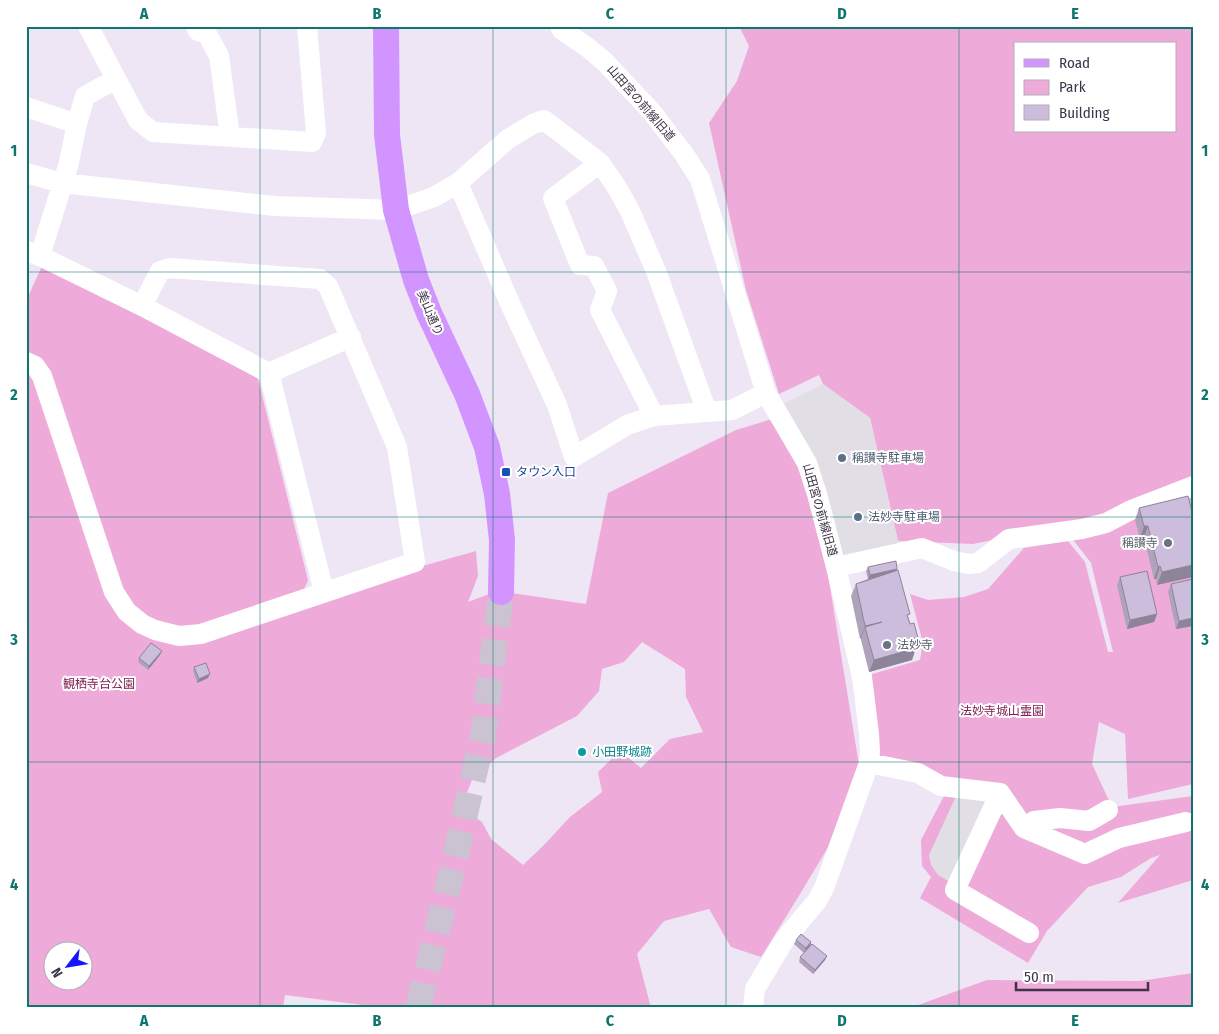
<svg xmlns="http://www.w3.org/2000/svg" width="1219" height="1034" font-family="'Fira Sans Condensed','Noto Sans JP',sans-serif">
<style>
.green{fill:#eeaad8;fill-rule:evenodd}
.parking{fill:#e2dee5}
.lines{fill:none;stroke-linecap:round;stroke-linejoin:round}
.major-tunnel{stroke:#cbc2d2;stroke-width:26;stroke-dasharray:26 13;stroke-linecap:butt}
.minor{stroke:#fff;stroke-width:20}
.major{stroke:#d295ff;stroke-width:26}
.wall{fill:#afa3bc}
.shaded-wall{fill:#8e8499}
.building{fill:#cbbddb;stroke:#8e8499}
.grid{fill:none;stroke:#0f766e;stroke-width:1;stroke-opacity:0.55}
.service-dot{fill:#5c6f8a;stroke:#fff;stroke-width:2}
.transit-dot{fill:#1a4fb4;stroke:#fff;stroke-width:2}
.worship-dot{fill:#6b7280;stroke:#fff;stroke-width:2}
.culture-dot{fill:#0f9aa8;stroke:#fff;stroke-width:2}
.labels{text-anchor:middle;dominant-baseline:central;stroke-width:4;stroke-linejoin:round;paint-order:stroke}
.street-label{font-size:12px;fill:#3e3448;stroke:#fff}
.service-label{font-size:12px;fill:#4e5e75;stroke:#fff;text-anchor:start}
.transit-label{font-size:12px;fill:#164399;stroke:#fff;text-anchor:start}
.worship-label{font-size:12px;fill:#5b616d;stroke:#fff;text-anchor:end}
.park-label{font-size:12px;fill:#812052;stroke:#fff}
.culture-label{font-size:12px;fill:#0d838f;stroke:#fff;text-anchor:start}
.neatline{fill:none;stroke:#0f766e;stroke-width:2}
.grid-label{font-size:16px;text-anchor:middle;font-weight:bold;fill:#0f766e}
</style>
<rect width="100%" height="100%" fill="#eee6f5"/>
<path class="green" d="M 739,26 L 1193,26 L 1193,784 L 1128,799 L 1125,734 L 1099,722 L 1092,764 L 1112,807 L 1193,796 L 1193,880 L 1118,903 L 1160,855 L 1151,858 L 1121,877 L 1088,887 L 1047,931 L 1028,963 L 920,898 L 931,877 L 922,866 L 921,840 L 944,796 L 940,785 L 869,763 L 862,677 L 920,660 L 923,643 L 910,594 L 928,600 L 964,597 L 988,589 L 1024,548 L 1068,541 L 1085,562 L 1108,652 L 1113,652 L 1091,563 L 1071,537 L 1068,525 L 973,544 L 898,541 L 870,418 L 823,384 L 819,375 L 779,394 L 746,290 L 709,123 L 737,81 L 749,46 ZM 1015,44 L 1175,44 L 1175,131 L 1015,131 Z
M 42,266 L 254,374 L 258,379 L 308,580 L 304,590 L 203,626 L 181,628 L 153,620 L 127,599 L 26,354 L 26,301 Z
M 26,362 L 127,612 L 179,636 L 415,562 L 426,565 L 476,551 L 478,576 L 468,602 L 497,591 L 586,604 L 608,493 L 736,430 L 772,419 L 816,501 L 860,771 L 833,839 L 797,899 L 761,957 L 731,947 L 709,909 L 664,921 L 637,954 L 651,1008 L 386,1008 L 285,995 L 283,1008 L 26,1008 ZM 642,642 L 685,669 L 686,697 L 703,732 L 670,739 L 641,768 L 620,751 L 598,772 L 602,792 L 570,817 L 544,845 L 523,865 L 491,839 L 482,822 L 461,807 L 472,780 L 496,758 L 577,716 L 599,691 L 602,669 L 624,662 ZM 52,952 L 82,952 L 82,982 L 52,982 Z
M 1193,973 L 1193,1008 L 910,1008 L 987,980 L 1140,981 Z"/>
<path class="parking" d="M 823,384 L 870,418 L 898,541 L 894,554 L 836,567 L 817,494 L 775,408 Z
M 956,796 L 991,801 L 950,882 L 938,875 L 931,865 L 929,855 Z"/>
<g class="lines">
<path class="major-tunnel" d="M 418,1008 L 454,862 L 483,735 L 501,592"/>
<path class="minor" d="M 88,26 L 138,120 L 153,132 L 312,142 L 316,133 L 307,26
M 196,26 L 198,31 L 207,34 L 219,56 L 230,137
M 560,26 L 562,30 L 587,47 L 604,61 L 651,111 L 684,154 L 700,179 L 766,393 L 807,463 L 817,494 L 836,567 L 862,677 L 869,734 L 870,751 L 869,763 L 824,888 L 817,901 L 785,939 L 755,989 L 753,1008
M 26,107 L 77,124
M 600,163 L 553,198 L 580,265 L 594,266 L 607,291 L 600,310 L 654,416
M 26,173 L 62,183 L 275,206 L 396,210 L 434,197 L 458,183 L 508,139 L 533,124 L 544,120 L 600,163 L 616,186 L 630,211 L 656,271 L 707,412
M 458,183 L 512,308 L 557,405 L 574,457 L 627,425 L 654,416 L 732,410 L 766,393
M 26,251 L 40,256 L 142,306 L 269,373 L 324,592
M 40,256 L 68,166 L 77,124 L 85,96 L 116,79
M 26,362 L 35,366 L 42,376 L 114,592 L 127,612 L 142,624 L 155,630 L 179,636 L 201,634 L 415,562 L 397,447 L 328,286 L 320,279 L 170,268 L 160,271 L 142,306
M 269,373 L 351,337
M 836,567 L 922,548 L 954,561 L 969,564 L 978,563 L 1009,539 L 1082,529 L 1106,523 L 1131,510 L 1193,486
M 869,763 L 918,773 L 941,786 L 1000,793 L 1024,828 L 1085,854 L 1119,838 L 1186,822
M 1000,793 L 955,890 L 1029,933
M 1024,828 L 1034,821 L 1060,818 L 1089,821 L 1108,810"/>
<path class="major" d="M 386,26 L 387,135 L 396,210 L 416,280 L 429,313 L 467,394 L 487,447 L 497,494 L 502,540 L 501,592"/>
</g>
<path class="wall" d="M 1139,508 L 1193,516 L 1157,585 L 1156,579 L 1154,579 L 1144,538 L 1140,539 L 1135,520 Z
M 868,567 L 896,571 L 910,624 L 918,638 L 912,660 L 869,672 L 861,640 L 861,638 L 860,639 L 851,596 L 856,584 L 868,579 L 866,571 Z
M 1120,577 L 1157,614 L 1154,622 L 1127,629 L 1117,585 Z
M 1171,584 L 1193,626 L 1176,629 L 1168,592 Z
M 162,651 L 160,655 L 148,670 L 138,662 L 139,658 Z
M 194,667 L 208,678 L 197,683 L 193,671 Z
M 796,940 L 811,942 L 810,947 L 804,953 L 794,944 Z
M 827,956 L 825,960 L 813,974 L 799,962 L 800,957 Z"/>
<path class="shaded-wall" d="M 1144,526 L 1148,526 L 1144,538 L 1140,539 Z
M 1193,565 L 1193,577 L 1157,585 L 1162,572 Z
M 1160,566 L 1156,579 L 1154,579 L 1158,567 Z
M 897,569 L 896,573 L 868,579 L 870,575 Z
M 1157,614 L 1154,622 L 1127,629 L 1130,620 Z
M 1193,618 L 1193,626 L 1176,629 L 1179,621 Z
M 882,622 L 878,634 L 865,627 L 861,638 L 860,639 L 865,626 Z
M 914,638 L 918,638 L 914,648 L 916,648 L 912,660 L 869,672 L 874,660 Z
M 162,651 L 160,655 L 148,670 L 149,666 Z
M 210,674 L 208,678 L 197,683 L 199,679 Z
M 811,942 L 810,947 L 804,953 L 806,948 Z
M 827,956 L 825,960 L 813,974 L 815,970 Z"/>
<path class="building" d="M 1188,496 L 1193,516 L 1193,565 L 1162,572 L 1160,566 L 1158,567 L 1148,526 L 1144,526 L 1139,508 Z
M 896,561 L 897,569 L 870,575 L 868,567 Z
M 898,570 L 910,614 L 907,615 L 910,624 L 914,623 L 918,638 L 914,638 L 916,648 L 874,660 L 865,627 L 882,622 L 865,626 L 856,584 Z
M 1147,571 L 1157,614 L 1130,620 L 1120,577 Z
M 1193,579 L 1193,618 L 1179,621 L 1171,584 Z
M 151,643 L 162,651 L 149,666 L 139,658 Z
M 206,663 L 210,674 L 199,679 L 194,667 Z
M 801,934 L 811,942 L 806,948 L 796,940 Z
M 812,944 L 827,956 L 815,970 L 800,957 Z"/>
<path class="grid" d="M 260,26 L 260,1008M 493,26 L 493,1008M 726,26 L 726,1008M 959,26 L 959,1008M 26,272 L 1193,272M 26,517 L 1193,517M 26,762 L 1193,762"/>
<g class="service-dot">
<circle cx="842" cy="458" r="5"/>
<circle cx="858" cy="517" r="5"/>
</g>
<rect class="transit-dot" x="501" y="467" width="10" height="10" rx="2.5"/>
<g class="worship-dot">
<circle cx="1168" cy="543" r="5"/>
<circle cx="887" cy="645" r="5"/>
</g>
<circle class="culture-dot" cx="582" cy="752" r="5"/>
<g class="labels">
<g class="street-label">
<text transform="translate(641 103) rotate(49)">山田宮の前線旧道</text>
<text transform="translate(430 313) rotate(67)">美山通り</text>
<text transform="translate(820 510) rotate(74)">山田宮の前線旧道</text>
</g>
<g class="service-label">
<text x="852" y="458">稱讃寺駐車場</text>
<text x="868" y="517">法妙寺駐車場</text>
</g>
<g class="transit-label">
<text x="516" y="472">タウン入口</text>
</g>
<g class="worship-label">
<text x="1158" y="543">稱讃寺</text>
<text x="897" y="645" text-anchor="start">法妙寺</text>
</g>
<g class="park-label">
<text x="99" y="684">観栖寺台公園</text>
<text x="1002" y="711">法妙寺城山霊園</text>
</g>
<g class="culture-label">
<text x="592" y="752">小田野城跡</text>
</g>
</g>
<rect width="1219" height="1034" fill="none" stroke="#ffffff" stroke-width="55"/>
<rect x="1014" y="42" width="162" height="90" fill="#ffffff" stroke="#b2aeb6"/>
<rect x="1024" y="59" width="25" height="8" fill="#d295ff" stroke="#b2aeb6"/>
<text x="1059" y="68" font-size="15" fill="#3e3448">Road</text>
<rect x="1024" y="80" width="25" height="15" fill="#eeaad8" stroke="#b2aeb6"/>
<text x="1059" y="92" font-size="15" fill="#3e3448">Park</text>
<rect x="1024" y="105" width="25" height="15" fill="#cbbddb" stroke="#b2aeb6"/>
<text x="1059" y="118" font-size="15" fill="#3e3448">Building</text>
<g transform="translate(68 966) rotate(239)"><circle r="24" fill="#ffffff" stroke="#b2aeb6"/>
<path d="M0-4L9 19L0 12L-9 19Z" fill="#1613ff"/>
<text y="-8" font-size="14" font-weight="bold" text-anchor="middle" fill="#3e3448">N</text>
</g>
<path d="M1016 982v8h132v-8" fill="none" stroke="#3e3448" stroke-width="2.5"/>
<text x="1024" y="982" font-size="15" fill="#3e3448" stroke="#ffffff" stroke-width="4" paint-order="stroke">50 m</text>
<rect x="28" y="28" width="1164" height="978" class="neatline"/>
<g class="grid-label">
<text x="144" y="19">A</text>
<text x="377" y="19">B</text>
<text x="610" y="19">C</text>
<text x="842" y="19">D</text>
<text x="1075" y="19">E</text>
<text x="14" y="156">1</text>
<text x="1205" y="156">1</text>
<text x="14" y="400">2</text>
<text x="1205" y="400">2</text>
<text x="14" y="645">3</text>
<text x="1205" y="645">3</text>
<text x="14" y="890">4</text>
<text x="1205" y="890">4</text>
<text x="144" y="1026">A</text>
<text x="377" y="1026">B</text>
<text x="610" y="1026">C</text>
<text x="842" y="1026">D</text>
<text x="1075" y="1026">E</text>
</g>
</svg>
